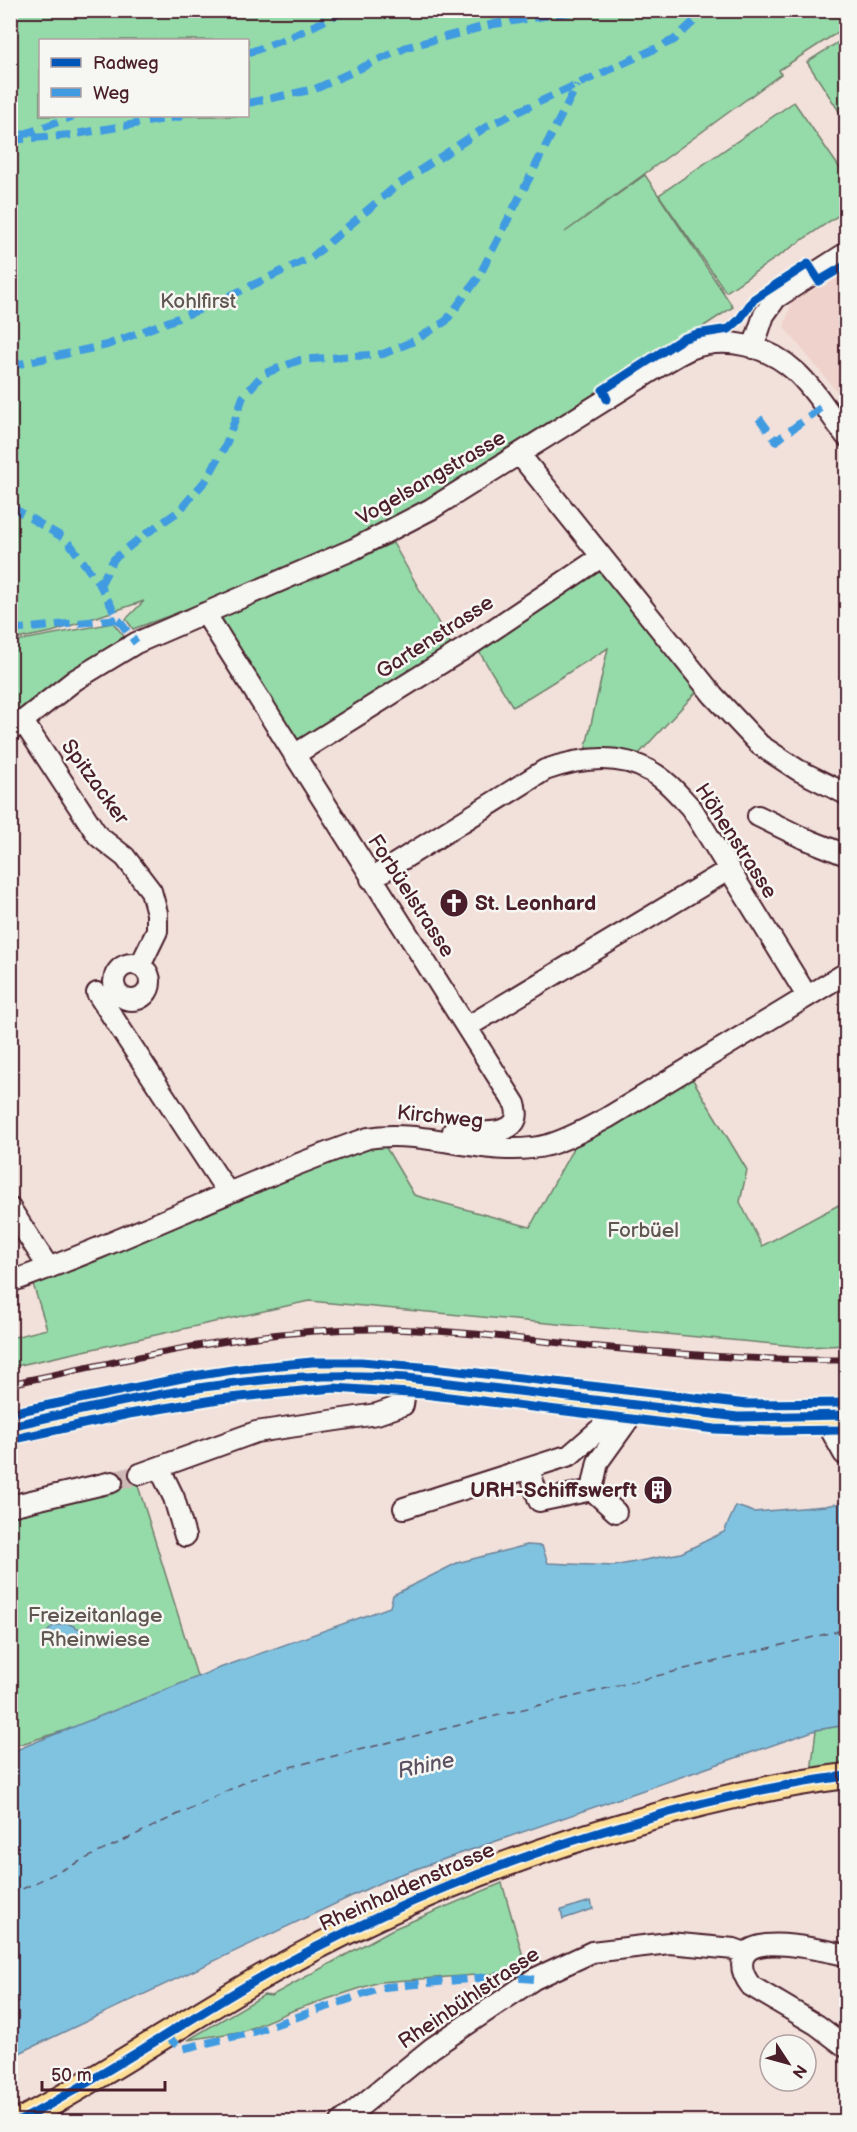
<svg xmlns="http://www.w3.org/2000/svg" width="857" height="2132" font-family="'Balsamiq Sans',sans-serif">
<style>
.built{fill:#efd2cb}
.green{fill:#95dba9;stroke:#707d6a;stroke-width:1.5;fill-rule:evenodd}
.water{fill:#80c3e1;stroke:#6a8198;stroke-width:1.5}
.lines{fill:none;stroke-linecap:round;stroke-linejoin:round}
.ferry{stroke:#5a5062;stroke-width:1.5;stroke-dasharray:8 6;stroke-linecap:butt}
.minor-tunnel{stroke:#d0bab8;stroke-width:20;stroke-dasharray:20 10;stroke-linecap:butt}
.minor-casing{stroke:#4a1f2b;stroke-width:24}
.major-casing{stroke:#4a1f2b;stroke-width:28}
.minor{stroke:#f6f6f2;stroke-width:20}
.major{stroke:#fcde96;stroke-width:24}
.rail-casing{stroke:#4a1f2b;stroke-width:7}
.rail{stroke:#f6f6f2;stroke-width:4.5;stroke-dasharray:14;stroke-linecap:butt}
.quiet{stroke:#409be1;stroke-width:8;stroke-dasharray:15 8;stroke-linecap:butt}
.cycleway-casing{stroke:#f6f6f2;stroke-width:13}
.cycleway{stroke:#0057b8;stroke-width:9}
.labels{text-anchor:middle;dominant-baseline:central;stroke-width:5;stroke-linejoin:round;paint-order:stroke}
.park-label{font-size:21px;fill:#605751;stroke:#f6f6f2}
.street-label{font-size:21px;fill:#4a1f2b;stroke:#f6f6f2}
.poi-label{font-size:21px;font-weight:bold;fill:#4a1f2b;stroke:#f6f6f2;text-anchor:start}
.water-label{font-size:22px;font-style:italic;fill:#5a5062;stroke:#f6f6f2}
</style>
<rect width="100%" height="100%" fill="#f2e1db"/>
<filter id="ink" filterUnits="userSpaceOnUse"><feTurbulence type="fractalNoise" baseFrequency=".0167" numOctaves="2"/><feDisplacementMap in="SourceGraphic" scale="12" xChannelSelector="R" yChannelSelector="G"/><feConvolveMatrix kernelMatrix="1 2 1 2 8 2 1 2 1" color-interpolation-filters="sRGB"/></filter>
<g filter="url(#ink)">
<path class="built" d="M 846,272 L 846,403 L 784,327 L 792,301 Z"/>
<path class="green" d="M 11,11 L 846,11 L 846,27 L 779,70 L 781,74 L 565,232 L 645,175 L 733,307 L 472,478 L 355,542 L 226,595 L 133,629 L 126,619 L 144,601 L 52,632 L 11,640 ZM 40,40 L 248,40 L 248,116 L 40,116 Z
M 846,37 L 846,122 L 807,62 Z
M 794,102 L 846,177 L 846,210 L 726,292 L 659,195 Z
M 393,543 L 451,645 L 296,745 L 214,618 Z
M 600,564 L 701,687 L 636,757 L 585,751 L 608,648 L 513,707 L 478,650 Z
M 113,623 L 124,636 L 11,720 L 11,642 Z
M 690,1075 L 747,1170 L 740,1202 L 762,1246 L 846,1201 L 846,1345 L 806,1347 L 309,1301 L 11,1367 L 10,1338 L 47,1329 L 32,1281 L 381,1139 L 414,1195 L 530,1227 L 576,1143 Z
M 135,1476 L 198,1679 L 73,1728 L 11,1747 L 11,1501 Z
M 846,1725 L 846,1769 L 811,1773 L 816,1730 Z
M 502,1883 L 529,1977 L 503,1973 L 379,1982 L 294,2010 L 244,2031 L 188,2040 L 264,1995 L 271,1996 L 393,1929 Z"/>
<path class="water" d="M 846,1502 L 846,1725 L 816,1730 L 390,1878 L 11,2057 L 11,1752 L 217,1669 L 390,1607 L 393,1595 L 457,1563 L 527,1545 L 542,1546 L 548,1563 L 614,1566 L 681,1553 L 724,1532 L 736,1506 L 754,1512 L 825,1506 Z
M 67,1623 L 84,1631 L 87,1643 C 72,1650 56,1647 47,1632 L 53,1626 Z
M 591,1901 L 593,1909 L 563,1919 L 561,1910 Z"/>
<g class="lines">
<path class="ferry" d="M 10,1895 L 262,1774 L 846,1629"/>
<path class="minor-tunnel" d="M 112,1482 L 140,1474"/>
<g class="minor-casing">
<path id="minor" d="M 753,348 L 764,315 L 776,298 L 846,253
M 520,455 L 713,695 L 760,745 L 798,770 L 846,794
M 205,613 L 515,1104 C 527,1140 474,1132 453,1131
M 22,720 L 98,836 L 125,857 L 151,891 L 157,913 L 157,931 L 140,966
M 10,731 L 75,680 L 136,643 L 354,549 L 431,509 L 658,367 C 668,361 679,354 690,349 C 725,335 768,346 795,371 C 815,389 830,415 846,436
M 294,755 L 470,645 L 601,557
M 758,816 L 801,837 L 846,855
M 371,879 L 545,770 C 579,758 617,752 650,771 C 667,780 679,795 692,809 L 807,996
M114 982a18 18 0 1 1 36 0a18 18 0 1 1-36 0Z
M 97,993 L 228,1193
M 467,1027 L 728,870
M 10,1208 L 49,1268
M 10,1282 C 132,1239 247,1180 368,1138 C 427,1128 490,1160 548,1145 C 569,1139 588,1128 607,1118 L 846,973
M 823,1416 L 844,1454 L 846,1454
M 160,1469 L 174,1498 L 185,1536
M 529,1469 L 539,1501 L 592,1490
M 140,1474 L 256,1432 L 377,1414 L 403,1405 L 407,1378
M 10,1506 L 112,1482
M 404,1508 L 570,1455 L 601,1428 L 618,1402
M 616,1512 L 592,1490 L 598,1462 L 639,1405
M 846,1955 C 825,1951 755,1933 744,1956 C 739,1967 744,1977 751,1986 L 817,2025 L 846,2047
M 341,2122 L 432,2048 L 534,1979 L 592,1952 L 669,1943 L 734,1949 L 745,1953"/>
</g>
<g class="major-casing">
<path id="major" d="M 10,1426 C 141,1396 273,1367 407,1378 L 738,1417 L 846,1415
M 18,2122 C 99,2079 174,2028 253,1982 C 374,1912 504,1859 638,1821 C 706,1801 776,1785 846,1776"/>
</g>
<use href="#minor" class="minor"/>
<use href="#major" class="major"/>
<g class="rail-casing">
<path id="rail" d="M 10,1384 C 132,1359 252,1328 377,1329 C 448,1329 519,1339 589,1346 C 675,1354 760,1361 846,1360"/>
</g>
<use href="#rail" class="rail"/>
<path class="quiet" d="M 248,53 L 293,36 L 346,10
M 248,103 L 315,89 L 407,47 L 494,24 L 583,10
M 22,135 L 74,116
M 10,140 L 70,135 L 183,116
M 10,366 L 107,345 L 204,308 L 312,257 L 396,186 L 489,125 L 674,40 L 706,10
M 759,418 L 776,441 L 823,406
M 10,506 L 67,540 L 100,585 L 118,619 L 136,643
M 100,585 L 114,559 L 140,538 L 179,511 L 206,480 L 226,445 L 243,397 L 263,374 L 300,360 L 383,354 L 414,341 L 446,321 L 478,278 L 577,85
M 10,630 L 118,619
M 166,2036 L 182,2049 L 253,2032 L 385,1987 L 500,1976 L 534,1979"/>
<g class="cycleway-casing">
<path id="cycleway" d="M 607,399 L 603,390 L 682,339 L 697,334 L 729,329 L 739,320 L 754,299 L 808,264 L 819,281 L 846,265
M 10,1413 L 187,1377 L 239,1369 L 312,1362 L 361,1362 L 433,1368 L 747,1404 L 846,1403
M 10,1426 C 141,1396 273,1367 407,1378 L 738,1417 L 846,1415
M 10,1440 L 129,1414 L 219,1399 L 334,1388 L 424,1394 L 715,1429 L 768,1431 L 846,1430
M 18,2122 C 99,2079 174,2028 253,1982 C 374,1912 504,1859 638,1821 C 706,1801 776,1785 846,1776"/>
</g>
<use href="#cycleway" class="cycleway"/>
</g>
</g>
<defs>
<g id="church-disc" transform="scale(1.5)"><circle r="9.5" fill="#4a1f2b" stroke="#f6f6f2"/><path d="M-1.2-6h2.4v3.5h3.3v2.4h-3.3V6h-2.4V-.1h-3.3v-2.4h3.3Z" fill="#fff"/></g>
<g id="building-disc" transform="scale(1.5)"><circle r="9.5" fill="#4a1f2b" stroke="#f6f6f2"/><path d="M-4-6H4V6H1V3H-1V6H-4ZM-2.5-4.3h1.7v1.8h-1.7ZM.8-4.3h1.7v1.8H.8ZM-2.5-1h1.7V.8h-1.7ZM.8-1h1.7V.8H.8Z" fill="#fff"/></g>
</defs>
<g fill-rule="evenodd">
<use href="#church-disc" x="454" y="903"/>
<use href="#building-disc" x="658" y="1490"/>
</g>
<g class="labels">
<g class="park-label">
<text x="198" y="301">Kohlfirst</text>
<text x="643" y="1230">Forbüel</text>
<text x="95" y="1615">Freizeitanlage<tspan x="95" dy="24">Rheinwiese</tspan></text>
</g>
<g class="street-label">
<text transform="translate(431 478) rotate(-30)">Vogelsangstrasse</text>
<text transform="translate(435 637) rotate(-33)">Gartenstrasse</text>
<text transform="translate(95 782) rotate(54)">Spitzacker</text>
<text transform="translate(736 841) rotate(57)">Höhenstrasse</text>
<text transform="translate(411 896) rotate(57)">Forbüelstrasse</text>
<text transform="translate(440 1117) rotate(6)">Kirchweg</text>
<text transform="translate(407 1887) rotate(-24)">Rheinhaldenstrasse</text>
<text transform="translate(469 1998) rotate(-34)">Rheinbühlstrasse</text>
</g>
<g class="poi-label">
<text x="475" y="903">St. Leonhard</text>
<text x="637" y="1490" text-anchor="end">URH-Schiffswerft</text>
</g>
<g class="water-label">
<text transform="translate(426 1766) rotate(-12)">Rhine</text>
</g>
</g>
<rect width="857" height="2132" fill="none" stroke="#f6f6f2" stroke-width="36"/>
<rect x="18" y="18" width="821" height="2096" fill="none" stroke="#4a1f2b" stroke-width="2" filter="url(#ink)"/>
<rect x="39" y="39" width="210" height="78" fill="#f6f6f2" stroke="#b1a0a2" stroke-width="1.5"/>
<rect x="51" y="58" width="30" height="9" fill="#0057b8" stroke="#b1a0a2" stroke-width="1.5"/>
<text x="93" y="69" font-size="18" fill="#4a1f2b">Radweg</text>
<rect x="51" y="88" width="30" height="9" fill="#409be1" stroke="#b1a0a2" stroke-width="1.5"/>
<text x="93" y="99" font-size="18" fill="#4a1f2b">Weg</text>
<g transform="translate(788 2063) rotate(126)"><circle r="28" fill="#f6f6f2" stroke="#b1a0a2" stroke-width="1.5"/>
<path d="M0-4.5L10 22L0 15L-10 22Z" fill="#4a1f2b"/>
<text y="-9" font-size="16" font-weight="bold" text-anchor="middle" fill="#4a1f2b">N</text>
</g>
<path d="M42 2081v9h123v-9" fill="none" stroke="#4a1f2b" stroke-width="3"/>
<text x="51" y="2081" font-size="18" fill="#4a1f2b" stroke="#f6f6f2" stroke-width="4.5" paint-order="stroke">50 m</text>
</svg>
